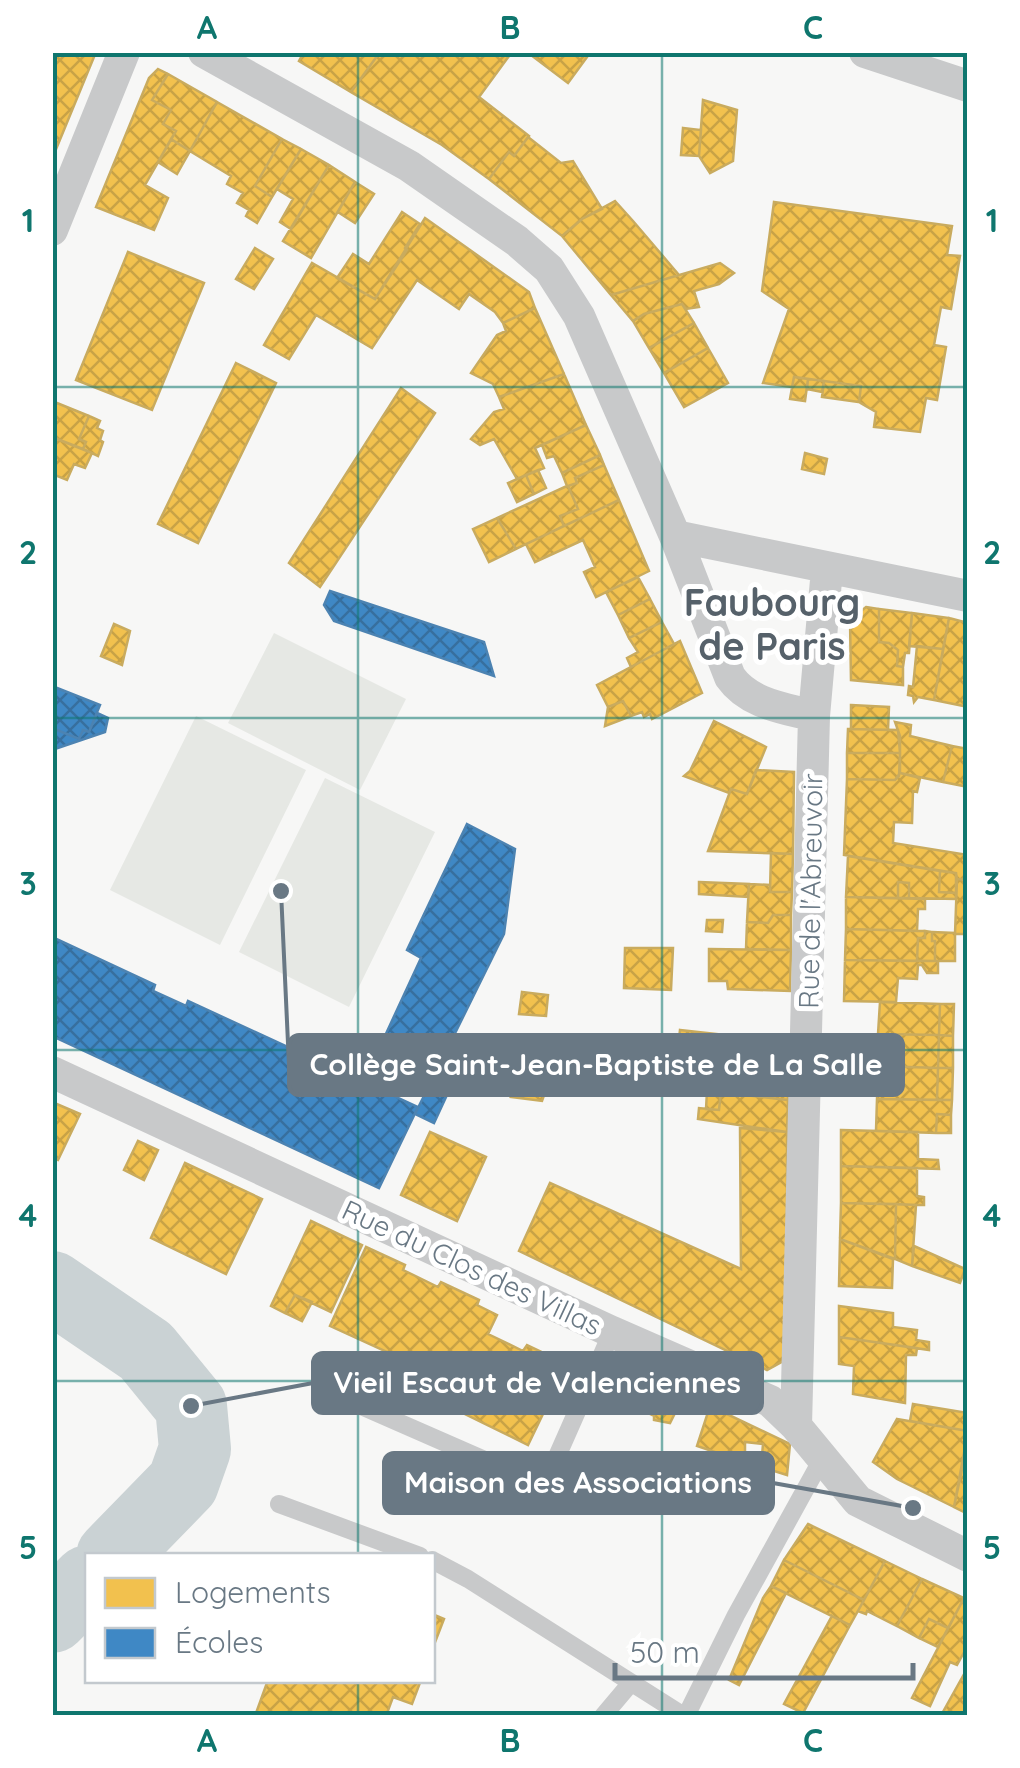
<svg xmlns="http://www.w3.org/2000/svg" width="1020" height="1768" font-family="Quicksand,sans-serif">
<style>
.pitch{fill:#e6e8e4}
.homes{fill:url(#homes-cross-hatch);stroke:#c9ab5e;stroke-width:2.5}
.schools{fill:url(#schools-cross-hatch);stroke:#4c83b2;stroke-width:2.5}
.lines{fill:none;stroke-linecap:round;stroke-linejoin:round}
.river{stroke:#cad2d4;stroke-width:72}
.service{stroke:#c8c9ca;stroke-width:18}
.minor{stroke:#c8c9ca;stroke-width:32}
.grid{fill:none;stroke:#0f766e;stroke-width:2.5;stroke-opacity:0.55}
.labels{text-anchor:middle;dominant-baseline:central;stroke-width:10;stroke-linejoin:round;paint-order:stroke}
.street-label{font-size:28px;fill:#697884;stroke:#fff}
.district-label{font-size:38px;font-weight:bold;fill:#56616a;stroke:#fff}
.leader{fill:none;stroke:#697884;stroke-width:4}
.callout-dot{fill:#697884;stroke:#fff;stroke-width:4}
.callout{fill:#697884;stroke:#697884;stroke-width:4}
.callout-label{font-size:30px;text-anchor:middle;font-weight:bold;fill:#fff}
.neatline{fill:none;stroke:#0f766e;stroke-width:4}
.grid-label{font-size:32px;text-anchor:middle;font-weight:bold;fill:#0f766e}
</style>
<defs>
<pattern id="homes-cross-hatch" width="8" height="8" patternUnits="userSpaceOnUse" patternTransform="scale(2.5)"><rect width="8" height="8" fill="#f2c14e"/><path d="M0 0l8 8M0 8l8-8" fill="none" stroke="#c8a246"/></pattern>
<pattern id="schools-cross-hatch" width="8" height="8" patternUnits="userSpaceOnUse" patternTransform="scale(2.5)"><rect width="8" height="8" fill="#3f88c5"/><path d="M0 0l8 8M0 8l8-8" fill="none" stroke="#376f9e"/></pattern>
</defs>
<rect width="100%" height="100%" fill="#f7f7f6"/>
<path class="pitch" d="M 274,633 L 406,699 L 360,790 L 228,723 Z
M 196,716 L 306,770 L 220,945 L 110,890 Z
M 325,778 L 435,832 L 349,1007 L 239,952 Z"/>
<path class="homes" d="M 52,52 L 96,52 L 52,159 Z
M 304,52 L 380,52 L 351,92 L 299,61 Z
M 380,52 L 512,52 L 479,97 L 529,136 L 514,156 L 509,152 L 489,179 L 442,145 L 351,92 Z
M 527,52 L 588,52 L 590,53 L 568,83 Z
M 158,69 L 168,74 L 152,100 L 171,110 L 163,124 L 176,131 L 145,185 L 168,198 L 154,230 L 96,207 L 149,78 Z
M 168,74 L 217,102 L 190,151 L 171,139 L 176,131 L 163,124 L 171,110 L 152,100 Z
M 703,100 L 737,110 L 733,161 L 710,173 L 699,156 Z
M 217,102 L 282,139 L 255,186 L 272,197 L 257,223 L 246,216 L 249,210 L 237,203 L 243,193 L 227,184 L 231,176 L 190,151 Z
M 683,128 L 701,130 L 699,156 L 681,155 Z
M 528,137 L 561,163 L 573,161 L 602,209 L 582,219 L 562,236 L 489,179 L 509,152 L 514,156 Z
M 171,139 L 190,151 L 177,174 L 158,162 Z
M 282,139 L 301,149 L 272,197 L 255,186 Z
M 301,149 L 329,165 L 291,229 L 280,222 L 293,199 L 277,189 Z
M 329,165 L 355,182 L 311,258 L 283,241 Z
M 355,182 L 374,194 L 355,223 L 338,212 Z
M 615,201 L 633,221 L 679,275 L 611,295 L 562,236 L 582,219 Z
M 774,202 L 952,226 L 947,255 L 960,256 L 951,309 L 941,307 L 934,345 L 946,347 L 937,400 L 926,398 L 920,432 L 874,427 L 876,412 L 859,402 L 861,386 L 794,377 L 792,387 L 763,383 L 789,309 L 762,291 Z
M 402,212 L 420,224 L 405,248 L 407,250 L 375,299 L 337,278 L 353,254 L 369,264 Z
M 425,218 L 529,292 L 535,308 L 503,323 L 495,312 L 469,294 L 459,309 L 417,280 L 372,348 L 316,315 L 289,359 L 264,345 L 312,263 L 375,299 Z
M 255,248 L 273,259 L 254,289 L 236,279 Z
M 128,252 L 204,283 L 152,410 L 76,380 Z
M 720,263 L 734,273 L 719,284 L 694,291 L 699,307 L 686,309 L 682,304 L 644,314 L 633,321 L 611,295 Z
M 682,304 L 694,323 L 649,348 L 633,321 L 644,314 Z
M 535,308 L 564,374 L 499,397 L 493,384 L 471,373 L 497,335 L 506,331 L 503,323 Z
M 694,323 L 708,348 L 664,373 L 649,348 Z
M 708,348 L 728,383 L 684,407 L 664,373 Z
M 236,363 L 276,383 L 198,543 L 158,524 Z
M 564,374 L 586,425 L 535,448 L 544,468 L 517,479 L 494,439 L 480,445 L 471,439 L 494,412 L 504,409 L 499,397 Z
M 794,377 L 808,379 L 805,401 L 790,399 Z
M 808,379 L 824,381 L 822,392 L 807,389 Z
M 824,381 L 861,386 L 859,402 L 822,397 Z
M 401,388 L 435,413 L 320,587 L 289,563 Z
M 52,401 L 89,416 L 79,439 L 86,442 L 83,449 L 52,437 Z
M 89,416 L 100,421 L 97,428 L 103,431 L 100,440 L 103,442 L 98,456 L 83,449 L 86,442 L 79,439 Z
M 586,425 L 600,455 L 562,473 L 554,456 L 547,458 L 542,445 Z
M 52,437 L 92,453 L 85,468 L 74,464 L 67,480 L 52,474 Z
M 805,453 L 827,459 L 824,474 L 802,469 Z
M 600,455 L 604,465 L 575,478 L 577,483 L 568,486 L 578,509 L 560,516 L 564,526 L 516,549 L 497,518 L 567,486 L 562,473 Z
M 604,465 L 619,500 L 564,526 L 560,516 L 578,509 L 568,486 L 577,483 L 575,478 Z
M 538,470 L 546,488 L 534,494 L 526,475 Z
M 526,475 L 534,494 L 517,502 L 508,483 Z
M 619,500 L 649,571 L 596,597 L 584,572 L 595,567 L 583,540 L 535,562 L 526,544 Z
M 497,518 L 516,549 L 489,562 L 473,529 Z
M 638,577 L 650,599 L 618,615 L 606,592 Z
M 650,599 L 662,622 L 629,638 L 618,615 Z
M 866,607 L 879,609 L 879,642 L 889,643 L 898,650 L 897,666 L 903,667 L 903,685 L 851,680 L 850,620 Z
M 879,609 L 912,613 L 909,653 L 905,653 L 903,667 L 897,666 L 898,650 L 889,643 L 879,642 Z
M 912,613 L 949,618 L 943,649 L 909,646 Z
M 949,618 L 968,623 L 968,707 L 934,700 Z
M 662,622 L 674,644 L 631,667 L 627,658 L 638,652 L 629,638 Z
M 114,624 L 130,631 L 122,665 L 101,656 Z
M 680,641 L 702,693 L 652,719 L 650,714 L 644,717 L 642,712 L 631,716 L 623,701 L 608,707 L 597,685 Z
M 917,646 L 943,649 L 934,700 L 918,697 L 914,702 L 913,696 L 908,695 L 909,686 L 913,687 Z
M 623,701 L 631,716 L 605,726 L 608,707 Z
M 851,705 L 889,707 L 888,730 L 851,729 Z
M 714,721 L 766,747 L 747,794 L 731,789 L 729,793 L 684,776 L 690,771 Z
M 895,722 L 911,725 L 910,736 L 952,746 L 943,782 L 900,773 L 900,736 Z
M 848,729 L 898,730 L 900,753 L 847,753 Z
M 952,746 L 968,749 L 968,787 L 943,782 Z
M 847,753 L 900,753 L 899,776 L 895,780 L 847,779 Z
M 756,770 L 794,772 L 793,854 L 708,851 L 731,789 L 747,794 Z
M 900,773 L 920,778 L 917,792 L 913,791 L 912,823 L 894,822 L 893,843 L 968,855 L 968,880 L 957,879 L 956,873 L 844,855 L 847,779 L 895,780 Z
M 771,853 L 793,854 L 792,892 L 770,892 Z
M 848,856 L 940,871 L 939,892 L 956,893 L 956,899 L 909,898 L 909,883 L 898,882 L 898,898 L 846,897 Z
M 940,871 L 956,873 L 956,893 L 939,892 Z
M 957,879 L 968,880 L 968,934 L 955,934 Z
M 699,882 L 749,884 L 748,897 L 699,894 Z
M 898,882 L 909,883 L 909,898 L 898,898 Z
M 749,884 L 770,885 L 770,892 L 792,892 L 791,915 L 773,915 L 768,923 L 747,922 Z
M 846,897 L 925,899 L 925,909 L 918,909 L 917,931 L 846,929 Z
M 773,915 L 791,915 L 791,950 L 746,949 L 747,922 L 768,923 Z
M 707,920 L 723,920 L 722,932 L 706,931 Z
M 846,929 L 925,931 L 925,938 L 918,938 L 917,961 L 845,960 Z
M 925,931 L 932,932 L 932,941 L 935,941 L 935,961 L 917,961 L 918,938 L 925,938 Z
M 932,932 L 955,933 L 955,961 L 935,961 L 935,941 L 932,941 Z
M 625,948 L 673,948 L 671,990 L 624,988 Z
M 709,949 L 791,950 L 790,991 L 728,989 L 727,981 L 709,981 Z
M 845,960 L 938,961 L 938,973 L 927,973 L 922,965 L 918,965 L 917,979 L 898,978 L 896,1002 L 844,1001 Z
M 522,992 L 548,995 L 546,1016 L 519,1014 Z
M 880,1002 L 940,1004 L 939,1035 L 878,1034 Z
M 940,1004 L 954,1004 L 953,1036 L 939,1035 Z
M 680,1030 L 789,1042 L 788,1069 L 677,1056 Z
M 878,1034 L 939,1035 L 938,1068 L 878,1066 Z
M 939,1035 L 953,1036 L 953,1068 L 938,1068 Z
M 714,1060 L 788,1069 L 788,1100 L 717,1092 L 720,1071 L 713,1070 Z
M 878,1066 L 938,1068 L 937,1100 L 877,1099 Z
M 938,1068 L 953,1068 L 952,1100 L 937,1100 Z
M 518,1083 L 547,1087 L 542,1101 L 511,1097 Z
M 707,1091 L 721,1092 L 719,1110 L 706,1109 Z
M 721,1092 L 788,1100 L 787,1132 L 698,1119 L 699,1108 L 719,1110 Z
M 877,1099 L 952,1100 L 951,1115 L 937,1114 L 936,1133 L 876,1131 Z
M 52,1102 L 80,1114 L 58,1160 L 52,1158 Z
M 937,1114 L 951,1115 L 951,1133 L 936,1133 Z
M 740,1128 L 787,1132 L 787,1359 L 767,1370 L 519,1251 L 550,1183 L 741,1269 Z
M 841,1130 L 918,1132 L 918,1159 L 938,1160 L 939,1169 L 841,1166 Z
M 430,1132 L 486,1157 L 457,1221 L 401,1195 Z
M 138,1141 L 158,1150 L 144,1180 L 124,1170 Z
M 185,1163 L 262,1199 L 226,1274 L 151,1238 Z
M 841,1166 L 917,1168 L 917,1196 L 924,1197 L 924,1205 L 841,1203 Z
M 841,1203 L 896,1204 L 895,1259 L 840,1239 Z
M 896,1204 L 916,1205 L 912,1266 L 895,1259 Z
M 311,1221 L 362,1245 L 331,1312 L 295,1295 L 285,1313 L 271,1306 Z
M 840,1239 L 893,1259 L 892,1288 L 839,1286 Z
M 914,1246 L 965,1269 L 960,1283 L 912,1266 Z
M 366,1247 L 405,1265 L 403,1270 L 438,1287 L 441,1282 L 479,1300 L 477,1305 L 497,1315 L 488,1334 L 523,1351 L 527,1345 L 567,1364 L 528,1445 L 434,1399 L 444,1378 L 330,1326 Z
M 295,1295 L 312,1302 L 302,1321 L 285,1313 Z
M 839,1306 L 893,1313 L 893,1327 L 917,1330 L 916,1340 L 929,1342 L 929,1350 L 839,1337 Z
M 839,1337 L 917,1348 L 916,1355 L 906,1355 L 905,1403 L 853,1394 L 854,1366 L 839,1364 Z
M 656,1382 L 684,1395 L 670,1423 L 654,1420 L 654,1416 L 640,1409 L 645,1385 Z
M 913,1404 L 968,1413 L 968,1431 L 910,1421 Z
M 710,1406 L 790,1444 L 787,1475 L 761,1467 L 763,1444 L 745,1442 L 745,1451 L 750,1453 L 750,1464 L 697,1446 Z
M 897,1419 L 968,1431 L 954,1507 L 897,1479 L 873,1462 Z
M 968,1441 L 968,1514 L 954,1507 Z
M 808,1524 L 885,1561 L 864,1600 L 784,1560 Z
M 784,1560 L 864,1600 L 850,1625 L 771,1586 Z
M 885,1561 L 922,1579 L 897,1626 L 867,1611 L 866,1614 L 858,1611 Z
M 922,1579 L 964,1598 L 948,1628 L 929,1619 L 919,1638 L 897,1626 Z
M 771,1586 L 786,1593 L 739,1685 L 729,1680 L 763,1598 Z
M 964,1598 L 968,1600 L 968,1645 L 957,1665 L 950,1662 L 930,1706 L 912,1698 Z
M 432,1614 L 444,1619 L 432,1650 Z
M 832,1616 L 850,1625 L 803,1713 L 784,1704 Z
M 929,1619 L 948,1628 L 938,1647 L 919,1638 Z
M 968,1667 L 968,1716 L 952,1716 L 943,1712 Z
M 268,1680 L 421,1680 L 412,1704 L 393,1697 L 386,1716 L 255,1716 Z"/>
<path class="schools" d="M 330,591 L 484,642 L 494,676 L 334,621 L 324,605 Z
M 52,686 L 100,705 L 89,732 L 83,730 L 79,739 L 52,728 Z
M 97,713 L 108,718 L 105,732 L 52,750 L 52,728 L 79,739 L 83,730 L 89,732 Z
M 467,824 L 515,849 L 504,934 L 428,1088 L 372,1064 L 421,958 L 407,950 Z
M 52,937 L 155,985 L 153,991 L 186,1006 L 188,1001 L 418,1107 L 379,1188 L 52,1036 Z
M 428,1088 L 446,1097 L 434,1123 L 415,1114 Z"/>
<g class="lines">
<path class="river" d="M 52,1287 L 146,1351 L 191,1406 L 195,1449 L 183,1483 L 112,1556
M 52,1617 L 88,1581"/>
<path class="service" d="M 327,1391 L 544,1486 L 612,1332
M 279,1504 L 420,1556
M 432,1560 L 468,1579 L 684,1716
M 603,1716 L 630,1684
M 686,1716 L 736,1615 L 822,1459"/>
<path class="minor" d="M 204,52 L 409,166 L 517,241 L 549,269 L 579,316 L 675,536 L 730,677 C 749,704 784,708 814,716
M 865,52 L 968,86
M 52,230 L 124,52
M 675,536 L 968,596
M 52,1072 L 612,1332 L 770,1401 L 796,1426 L 858,1501 L 968,1556
M 796,1426 L 814,716 L 827,569"/>
</g>
<path class="grid" d="M 358,52 L 358,1556M 662,52 L 662,1716M 52,387 L 968,387M 52,718 L 968,718M 52,1050 L 968,1050M 52,1381 L 968,1381M 358,1680 L 358,1716"/>
<g class="labels">
<g class="street-label">
<text transform="translate(810 891) rotate(-89)">Rue de l'Abreuvoir</text>
<text transform="translate(472 1267) rotate(25)">Rue du Clos des Villas</text>
</g>
<g class="district-label">
<text x="772" y="602">Faubourg<tspan x="772" dy="44">de Paris</tspan></text>
</g>
</g>
<path class="leader" d="M281 891L289 1065M191 1406L313 1383M913 1508L773 1483"/>
<g class="callout-dot">
<circle cx="281" cy="891" r="10"/>
<circle cx="191" cy="1406" r="10"/>
<circle cx="913" cy="1508" r="10"/>
</g>
<g class="callout">
<rect x="289" y="1035" width="614" height="60" rx="10"/>
<rect x="313" y="1353" width="449" height="60" rx="10"/>
<rect x="384" y="1453" width="389" height="60" rx="10"/>
</g>
<g class="callout-label">
<text x="596" y="1075">Collège Saint-Jean-Baptiste de La Salle</text>
<text x="537" y="1393">Vieil Escaut de Valenciennes</text>
<text x="578" y="1493">Maison des Associations</text>
</g>
<rect width="1020" height="1768" fill="none" stroke="#ffffff" stroke-width="110"/>
<rect x="85" y="1553" width="350" height="130" fill="#ffffff" stroke="#c3c9ce" stroke-width="2.5"/>
<rect x="105" y="1578" width="50" height="30" fill="#f2c14e" stroke="#c3c9ce" stroke-width="2.5"/>
<text x="175" y="1603" font-size="30" fill="#697884">Logements</text>
<rect x="105" y="1628" width="50" height="30" fill="#3f88c5" stroke="#c3c9ce" stroke-width="2.5"/>
<text x="175" y="1653" font-size="30" fill="#697884">Écoles</text>
<path d="M615 1663v15h298v-15" fill="none" stroke="#697884" stroke-width="5"/>
<text x="630" y="1663" font-size="30" fill="#697884" stroke="#ffffff" stroke-width="8" paint-order="stroke">50 m</text>
<rect x="55" y="55" width="910" height="1658" class="neatline"/>
<g class="grid-label">
<text x="207" y="39">A</text>
<text x="510" y="39">B</text>
<text x="813" y="39">C</text>
<text x="28" y="232">1</text>
<text x="992" y="232">1</text>
<text x="28" y="564">2</text>
<text x="992" y="564">2</text>
<text x="28" y="895">3</text>
<text x="992" y="895">3</text>
<text x="28" y="1227">4</text>
<text x="992" y="1227">4</text>
<text x="28" y="1559">5</text>
<text x="992" y="1559">5</text>
<text x="207" y="1752">A</text>
<text x="510" y="1752">B</text>
<text x="813" y="1752">C</text>
</g>
</svg>
